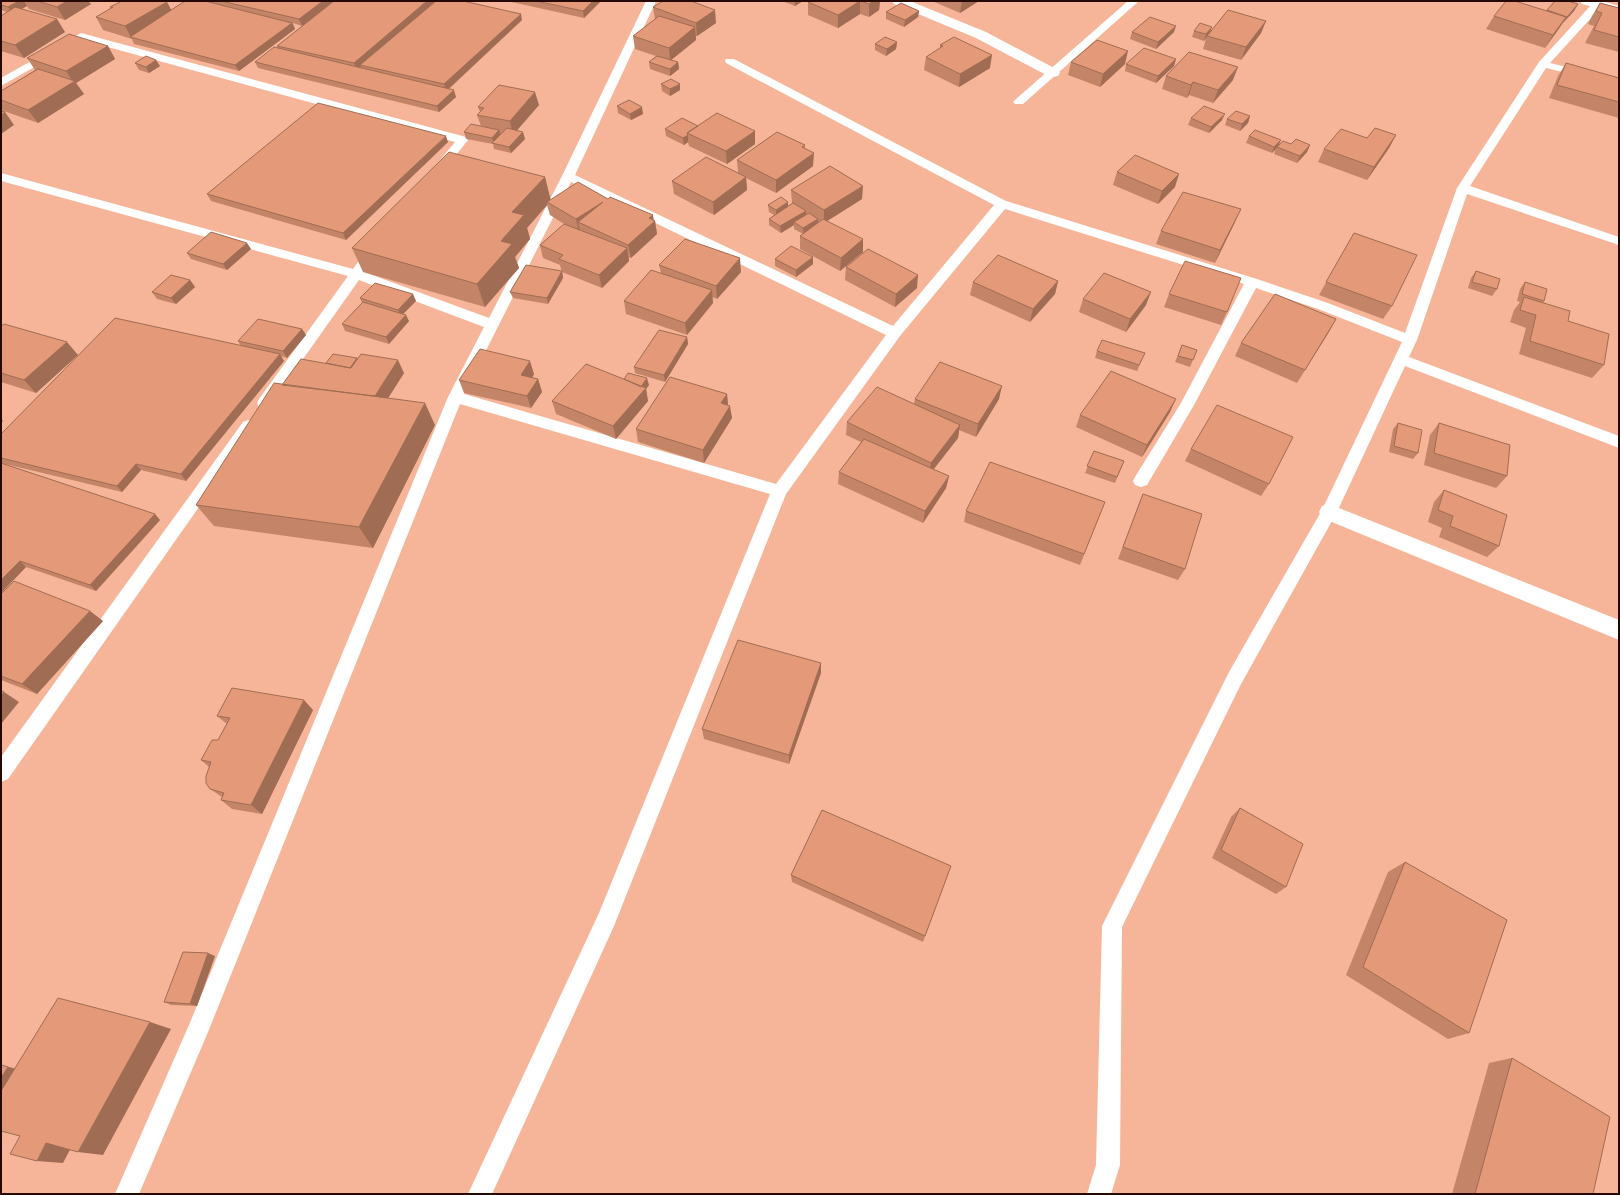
<svg xmlns="http://www.w3.org/2000/svg" width="1620" height="1195" font-family="'PT Sans',sans-serif">
<style>
.lines{fill:none;stroke-linecap:round;stroke-linejoin:round}
.lane{fill:#fff;fill-rule:evenodd}
.street{fill:#fff;fill-rule:evenodd}
.wall{fill:#c48467}
.shaded-wall{fill:#a06c54}
.building{fill:#e49a78;stroke:#a06c54}
</style>
<rect width="100%" height="100%" fill="#f6b598"/>
<g class="lines">
<path class="lane" d="M 646,1 L 656,1 L 575,175 L 893,326 L 994,205 L 726,63 L 725,61 L 726,59 L 734,59 L 1006,201 L 1257,279 L 1328,303 L 1405,333 L 1457,188 L 1539,62 L 1593,3 L 1601,3 L 1602,5 L 1601,7 L 1550,63 L 1619,80 L 1619,86 L 1546,68 L 1470,186 L 1619,237 L 1619,245 L 1467,194 L 1417,340 L 1409,357 L 1619,436 L 1619,448 L 1405,366 L 1337,512 L 1241,684 L 1122,927 L 1120,1165 L 1111,1194 L 1087,1194 L 1096,1165 L 1102,926 L 1229,672 L 1322,510 L 1402,342 L 1318,309 L 1256,288 L 1194,405 L 1147,485 L 1141,487 L 1135,485 L 1133,481 L 1135,477 L 1181,403 L 1244,284 L 1005,209 L 900,336 L 786,494 L 614,926 L 492,1194 L 468,1194 L 599,913 L 770,494 L 460,404 L 208,1032 L 139,1194 L 115,1194 L 189,1025 L 448,397 L 484,327 L 359,280 L 269,407 L 264,408 L 259,407 L 257,403 L 259,399 L 348,276 L 1,181 L 1,173 L 353,269 C 360,260 368,244 380,247 L 382,250 L 364,272 L 489,318 L 562,176 ZM 571,182 L 886,335 L 776,484 L 464,394 Z
M 1128,1 L 1139,1 L 1023,104 L 1015,104 L 1013,102 L 1015,100 Z
M 81,33 L 466,137 L 468,140 L 441,174 L 433,174 L 431,171 L 455,142 L 82,40 L 1,86 L 1,78 Z
M 248,420 L 253,422 L 256,426 L 253,430 L 8,779 L 1,782 L 1,757 L 243,422 Z"/>
<path class="street" d="M 892,1 L 910,1 L 986,32 L 1058,70 L 1060,73 L 1058,76 L 1053,77 L 1048,76 L 976,38 L 894,4 Z
M 1580,1 L 1602,1 L 1619,6 L 1619,14 L 1582,4 Z
M 1329,504 L 1619,620 L 1619,640 L 1322,518 L 1319,512 L 1322,506 Z"/>
</g>
<path class="wall" d="M 1,1 L 88,1 L 91,4 L 65,20 L 29,9 L 27,6 L 21,9 L 65,32 L 24,58 L 1,51 L 1,16 L 7,12 L 1,10 Z
M 185,1 L 434,1 L 434,2 L 522,20 L 449,89 L 456,97 L 439,112 L 258,68 L 255,62 L 278,48 L 277,46 L 325,8 L 302,26 L 293,23 L 295,29 L 239,71 L 134,44 L 132,39 L 103,30 L 96,17 L 111,9 L 110,7 L 171,10 Z
M 507,1 L 601,1 L 584,18 Z
M 782,1 L 803,1 L 795,6 Z
M 810,1 L 880,1 L 879,10 L 869,17 L 860,14 L 838,28 L 808,15 L 808,2 Z
M 932,1 L 979,1 L 960,13 Z
M 1555,1 L 1578,4 L 1574,11 L 1563,23 L 1558,30 L 1545,48 L 1486,29 L 1494,16 L 1546,11 Z
M 1600,3 L 1619,8 L 1619,52 L 1585,43 L 1594,26 L 1588,24 L 1592,16 Z
M 653,7 L 716,23 L 697,36 L 696,36 L 696,40 L 671,60 L 678,62 L 679,69 L 670,76 L 650,69 L 649,62 L 656,56 L 635,49 L 633,36 L 655,20 Z
M 919,11 L 918,17 L 904,27 L 886,19 L 886,12 Z
M 1266,21 L 1261,33 L 1241,60 L 1203,49 L 1206,39 L 1204,41 L 1192,37 L 1194,31 L 1211,30 Z
M 1132,32 L 1174,32 L 1156,49 L 1130,39 Z
M 897,42 L 896,49 L 886,56 L 875,50 L 875,44 Z
M 940,45 L 990,68 L 959,87 L 924,70 L 926,57 L 940,49 Z
M 108,46 L 115,59 L 76,83 L 84,94 L 38,123 L 1,110 L 1,91 L 35,70 L 27,58 Z
M 1176,59 L 1174,66 L 1156,83 L 1125,71 L 1126,64 Z
M 1071,62 L 1125,64 L 1100,87 L 1068,75 Z
M 135,63 L 160,66 L 149,73 L 139,70 Z
M 1566,63 L 1619,78 L 1619,118 L 1549,98 L 1558,76 Z
M 1166,76 L 1233,80 L 1213,103 L 1189,95 L 1187,98 L 1162,89 Z
M 661,84 L 680,90 L 670,96 L 662,91 Z
M 539,105 L 517,130 L 525,139 L 511,153 L 494,149 L 493,144 L 466,139 L 464,132 L 481,126 L 477,115 L 480,112 L 478,107 Z
M 617,106 L 643,114 L 631,120 L 618,113 Z
M 1250,116 L 1248,123 L 1240,131 L 1225,125 L 1227,119 Z
M 1191,118 L 1222,120 L 1209,133 L 1188,125 Z
M 698,126 L 755,131 L 755,144 L 727,164 L 689,146 L 688,142 L 684,145 L 666,136 L 665,129 Z
M 1396,135 L 1389,148 L 1367,180 L 1318,162 L 1324,149 L 1367,138 Z
M 1249,136 L 1279,144 L 1310,145 L 1307,152 L 1297,163 L 1274,154 L 1276,149 L 1272,153 L 1246,143 Z
M 448,142 L 346,240 L 211,201 L 207,194 Z
M 805,145 L 805,149 L 813,166 L 776,193 L 746,178 L 747,190 L 714,215 L 674,194 L 672,181 L 738,173 L 737,160 Z
M 1117,172 L 1175,187 L 1158,204 L 1113,185 Z
M 545,177 L 550,200 L 608,199 L 655,221 L 657,234 L 631,258 L 629,257 L 629,261 L 602,288 L 562,272 L 560,265 L 543,258 L 540,245 L 564,224 L 550,215 L 547,205 L 527,228 L 530,239 L 515,257 L 519,268 L 485,307 L 363,272 L 352,248 Z
M 791,190 L 862,199 L 827,221 L 863,252 L 840,271 L 800,249 L 800,236 L 803,234 L 794,229 L 794,225 L 781,233 L 769,225 L 769,219 L 774,215 L 769,212 L 768,205 L 788,206 L 793,203 L 792,203 Z
M 1235,222 L 1215,263 L 1156,244 L 1161,231 Z
M 1354,233 L 1392,306 L 1383,319 L 1319,295 Z
M 251,249 L 227,270 L 191,259 L 187,253 Z
M 813,257 L 813,264 L 796,277 L 775,266 L 775,259 Z
M 659,265 L 741,272 L 717,299 L 712,297 L 713,303 L 687,335 L 626,314 L 624,301 L 661,273 Z
M 846,267 L 917,288 L 895,307 L 845,280 Z
M 562,271 L 563,278 L 548,304 L 513,298 L 510,292 Z
M 1476,271 L 1497,289 L 1492,296 L 1468,288 L 1471,278 Z
M 190,280 L 195,287 L 176,304 L 157,299 L 152,292 Z
M 1058,281 L 1055,294 L 1030,322 L 970,295 L 973,282 Z
M 1525,282 L 1544,301 L 1543,302 L 1568,321 L 1604,365 L 1592,378 L 1519,354 L 1526,328 L 1510,322 L 1514,310 L 1520,302 L 1517,301 L 1520,289 Z
M 1169,294 L 1227,312 L 1221,325 L 1164,307 Z
M 360,298 L 416,301 L 403,314 L 409,321 L 389,344 L 345,331 L 342,324 L 362,303 Z
M 1083,299 L 1146,305 L 1126,332 L 1079,312 Z
M 1336,319 L 1297,383 L 1235,356 L 1241,343 Z
M 1,326 L 78,355 L 36,393 L 1,382 Z
M 302,329 L 306,335 L 287,358 L 281,356 L 284,361 L 186,481 L 141,470 L 122,492 L 1,463 L 1,434 L 241,346 L 238,341 Z
M 687,337 L 688,344 L 665,382 L 635,373 L 634,367 Z
M 1182,345 L 1197,350 L 1190,367 L 1175,362 Z
M 1097,351 L 1145,353 L 1137,371 L 1095,358 Z
M 357,358 L 357,359 L 404,373 L 388,398 L 435,425 L 373,548 L 214,526 L 196,505 L 282,385 L 326,363 Z
M 534,374 L 532,378 L 538,379 L 542,392 L 531,408 L 464,393 L 459,380 Z
M 624,379 L 649,385 L 646,389 L 648,401 L 616,439 L 556,414 L 552,401 Z
M 727,394 L 728,405 L 732,418 L 704,463 L 638,442 L 636,429 Z
M 915,399 L 999,399 L 976,437 L 959,430 L 958,438 L 933,470 L 949,476 L 946,488 L 923,523 L 838,484 L 839,472 L 861,442 L 846,435 L 847,422 L 914,404 Z
M 1170,412 L 1142,457 L 1076,427 L 1080,415 Z
M 1398,423 L 1418,453 L 1413,459 L 1389,452 L 1393,429 Z
M 1439,423 L 1507,476 L 1496,488 L 1424,465 L 1430,435 Z
M 1191,449 L 1269,484 L 1261,496 L 1185,461 Z
M 1094,451 L 1124,461 L 1115,483 L 1085,473 Z
M 1,463 L 160,520 L 96,591 L 26,567 L 1,593 Z
M 1444,490 L 1499,546 L 1487,557 L 1439,537 L 1442,528 L 1428,522 L 1434,502 Z
M 1143,494 L 1185,569 L 1178,580 L 1118,559 L 1138,506 Z
M 1105,502 L 1080,565 L 964,522 L 966,511 Z
M 1,594 L 103,621 L 37,694 L 1,680 Z
M 821,663 L 821,673 L 789,764 L 704,739 L 702,729 Z
M 313,710 L 262,814 L 232,809 L 221,800 L 222,797 L 210,789 L 209,767 L 201,760 L 218,740 L 227,724 L 217,716 Z
M 1240,808 L 1286,887 L 1276,894 L 1212,858 L 1231,817 Z
M 1405,862 L 1469,1033 L 1448,1039 L 1346,975 L 1388,872 Z
M 951,866 L 923,942 L 792,882 L 791,875 Z
M 215,956 L 197,1006 L 171,1005 L 164,1002 Z
M 1512,1058 L 1593,1194 L 1452,1194 L 1489,1063 Z"/>
<path class="shaded-wall" d="M 19,1 L 24,1 L 27,6 L 13,14 L 8,7 Z
M 67,1 L 88,1 L 91,4 L 65,20 L 57,7 Z
M 323,1 L 334,1 L 302,26 L 299,19 Z
M 427,1 L 434,1 L 435,3 L 360,65 L 361,66 L 357,70 L 354,63 Z
M 593,1 L 601,1 L 584,18 L 583,11 Z
M 795,1 L 803,1 L 795,6 Z
M 860,1 L 860,14 L 838,28 L 838,15 Z
M 874,1 L 880,1 L 879,10 L 869,17 L 869,4 Z
M 962,1 L 979,1 L 960,13 Z
M 167,2 L 174,15 L 131,37 L 125,26 Z
M 1578,4 L 1574,11 L 1563,23 L 1567,17 Z
M 715,10 L 716,23 L 697,36 L 696,23 Z
M 919,11 L 918,17 L 904,27 L 905,20 Z
M 521,14 L 522,20 L 446,91 L 444,84 Z
M 1566,17 L 1558,30 L 1545,48 L 1553,35 Z
M 57,19 L 65,32 L 24,58 L 15,45 Z
M 1266,21 L 1261,33 L 1241,60 L 1246,47 Z
M 292,23 L 295,29 L 239,71 L 235,65 Z
M 1176,26 L 1174,32 L 1156,49 L 1158,42 Z
M 695,27 L 696,40 L 670,61 L 669,48 Z
M 1212,27 L 1210,33 L 1207,36 L 1204,41 L 1206,34 Z
M 897,42 L 896,49 L 886,56 L 887,49 Z
M 108,46 L 115,59 L 76,83 L 84,94 L 38,123 L 28,110 L 73,82 L 66,71 Z
M 1128,51 L 1125,64 L 1100,87 L 1103,74 Z
M 992,55 L 990,68 L 959,87 L 960,74 Z
M 1176,59 L 1174,66 L 1156,83 L 1158,76 Z
M 156,60 L 160,66 L 149,73 L 146,67 Z
M 678,62 L 679,69 L 670,76 L 670,69 Z
M 1238,67 L 1233,80 L 1213,103 L 1218,90 Z
M 1193,82 L 1189,95 L 1187,98 L 1191,85 Z
M 680,84 L 680,90 L 670,96 L 670,89 Z
M 454,90 L 456,97 L 439,112 L 437,106 Z
M 535,92 L 539,105 L 513,135 L 510,121 Z
M 642,107 L 643,114 L 631,120 L 630,114 Z
M 5,112 L 14,125 L 1,134 L 1,115 Z
M 1225,114 L 1222,120 L 1209,133 L 1211,127 Z
M 1250,116 L 1248,123 L 1240,131 L 1242,124 Z
M 499,130 L 501,136 L 494,143 L 492,138 Z
M 755,131 L 755,144 L 727,164 L 726,151 Z
M 523,132 L 525,139 L 511,153 L 509,147 Z
M 688,135 L 688,142 L 684,145 L 683,138 Z
M 1396,135 L 1389,148 L 1367,180 L 1374,167 Z
M 446,136 L 448,142 L 346,240 L 343,233 Z
M 1281,140 L 1278,147 L 1277,147 L 1276,149 L 1272,153 L 1274,147 Z
M 1310,145 L 1307,152 L 1297,163 L 1300,156 Z
M 814,153 L 813,166 L 776,193 L 776,180 Z
M 1179,174 L 1175,187 L 1158,204 L 1162,191 Z
M 545,177 L 551,201 L 547,202 L 547,205 L 527,228 L 530,239 L 515,257 L 519,268 L 485,307 L 477,284 L 501,241 L 512,212 Z
M 746,177 L 747,190 L 714,215 L 713,202 Z
M 863,186 L 862,199 L 824,223 L 824,210 Z
M 603,202 L 578,222 L 580,232 L 579,233 L 576,219 Z
M 788,202 L 788,209 L 776,217 L 776,210 Z
M 1241,209 L 1235,222 L 1215,263 L 1220,250 Z
M 806,211 L 806,218 L 794,222 L 794,225 L 781,233 L 780,226 Z
M 653,215 L 654,222 L 655,221 L 657,234 L 631,258 L 628,245 L 649,218 Z
M 818,219 L 818,225 L 804,235 L 803,228 Z
M 863,239 L 863,252 L 840,271 L 841,258 Z
M 247,243 L 251,249 L 227,270 L 223,264 Z
M 627,248 L 629,261 L 602,288 L 599,275 Z
M 813,257 L 813,264 L 796,277 L 796,270 Z
M 740,258 L 741,272 L 717,299 L 716,286 Z
M 562,271 L 563,278 L 548,304 L 547,298 Z
M 918,275 L 917,288 L 895,307 L 896,294 Z
M 190,280 L 195,287 L 176,304 L 171,298 Z
M 1058,281 L 1055,294 L 1030,322 L 1033,309 Z
M 712,290 L 713,303 L 687,335 L 685,323 Z
M 1151,292 L 1146,305 L 1126,332 L 1130,319 Z
M 413,294 L 416,301 L 401,316 L 398,310 Z
M 406,315 L 409,321 L 389,344 L 386,337 Z
M 1336,319 L 1329,332 L 1297,383 L 1305,370 Z
M 302,329 L 306,335 L 287,358 L 283,351 Z
M 687,337 L 688,344 L 665,382 L 664,375 Z
M 67,342 L 78,355 L 36,393 L 24,380 Z
M 280,354 L 284,361 L 186,481 L 181,474 Z
M 357,358 L 360,364 L 349,368 Z
M 398,360 L 404,373 L 378,414 L 371,402 Z
M 530,361 L 534,374 L 525,388 L 521,375 Z
M 647,378 L 649,385 L 646,389 L 648,401 L 616,439 L 613,426 Z
M 538,379 L 542,392 L 531,408 L 527,396 Z
M 1002,386 L 999,399 L 976,437 L 978,424 Z
M 727,394 L 728,406 L 721,403 Z
M 1176,399 L 1170,412 L 1142,457 L 1147,445 Z
M 425,403 L 435,425 L 373,548 L 359,527 Z
M 730,406 L 732,418 L 704,463 L 703,450 Z
M 1,418 L 3,421 L 1,423 Z
M 960,425 L 958,438 L 929,475 L 931,463 Z
M 136,464 L 141,470 L 122,492 L 117,486 Z
M 949,476 L 946,488 L 923,523 L 925,511 Z
M 155,514 L 160,520 L 96,591 L 90,585 Z
M 20,561 L 26,567 L 1,593 L 1,580 Z
M 90,611 L 103,621 L 37,694 L 22,684 Z
M 821,663 L 821,673 L 789,764 L 789,755 Z
M 4,692 L 19,702 L 1,724 L 1,696 Z
M 304,700 L 313,710 L 262,814 L 251,805 Z
M 208,953 L 215,956 L 197,1006 L 190,1004 Z
M 150,1022 L 171,1029 L 103,1155 L 78,1152 Z
M 1,1065 L 17,1069 L 1,1095 Z
M 46,1143 L 72,1146 L 63,1163 L 37,1161 Z"/>
<path class="building" d="M 1,1 L 19,1 L 8,7 L 1,5 Z
M 37,1 L 67,1 L 57,7 Z
M 122,1 L 164,1 L 167,2 L 125,26 L 96,17 L 113,7 L 110,7 Z
M 185,1 L 205,1 L 292,23 L 235,65 L 130,37 Z
M 221,1 L 323,1 L 299,19 Z
M 334,1 L 427,1 L 354,63 L 277,46 Z
M 436,1 L 463,1 L 521,14 L 444,84 L 360,65 Z
M 536,1 L 593,1 L 583,11 Z
M 663,1 L 691,1 L 715,10 L 696,23 L 653,7 Z
M 810,1 L 860,1 L 838,15 L 808,2 Z
M 861,1 L 874,1 L 869,4 Z
M 1506,1 L 1515,1 L 1566,17 L 1553,35 L 1494,16 Z
M 1555,1 L 1568,1 L 1578,4 L 1567,17 L 1547,10 Z
M 901,3 L 919,11 L 905,20 L 886,12 Z
M 1600,3 L 1619,8 L 1619,37 L 1594,30 L 1602,13 L 1596,11 Z
M 15,7 L 57,19 L 15,45 L 1,41 L 1,16 Z
M 1228,10 L 1266,21 L 1246,47 L 1207,36 Z
M 659,16 L 695,27 L 669,48 L 633,36 Z
M 1150,17 L 1176,26 L 1158,42 L 1132,32 Z
M 1200,23 L 1212,27 L 1206,34 L 1194,31 Z
M 69,34 L 108,46 L 66,71 L 27,58 Z
M 885,37 L 897,42 L 887,49 L 875,44 Z
M 954,37 L 992,55 L 960,74 L 926,57 L 943,46 L 940,45 Z
M 1097,40 L 1128,51 L 1103,74 L 1071,62 Z
M 274,47 L 454,90 L 437,106 L 255,62 Z
M 1144,48 L 1176,59 L 1158,76 L 1126,64 Z
M 1189,52 L 1238,67 L 1218,90 L 1193,82 L 1191,85 L 1166,76 Z
M 146,56 L 156,60 L 146,67 L 135,63 Z
M 657,56 L 678,62 L 670,69 L 649,62 Z
M 1566,63 L 1619,78 L 1619,102 L 1557,85 Z
M 38,69 L 75,81 L 28,110 L 1,100 L 1,91 Z
M 671,79 L 680,84 L 670,89 L 661,84 Z
M 499,85 L 535,92 L 510,121 L 477,115 L 484,108 L 478,107 Z
M 629,100 L 642,107 L 630,114 L 617,106 Z
M 318,103 L 446,136 L 343,233 L 207,194 Z
M 1204,106 L 1225,114 L 1211,127 L 1191,118 Z
M 1,111 L 5,112 L 1,115 Z
M 1236,111 L 1250,116 L 1242,124 L 1227,119 Z
M 717,113 L 755,131 L 726,151 L 687,133 Z
M 682,118 L 698,126 L 687,133 L 688,135 L 683,138 L 665,129 Z
M 471,124 L 499,130 L 492,138 L 464,132 Z
M 507,128 L 523,132 L 509,147 L 492,143 Z
M 1375,128 L 1396,135 L 1374,167 L 1324,149 L 1341,129 L 1367,138 Z
M 1255,130 L 1281,140 L 1274,147 L 1249,136 Z
M 777,132 L 805,145 L 802,147 L 814,153 L 776,180 L 737,160 Z
M 1296,139 L 1310,145 L 1300,156 L 1277,147 L 1283,141 L 1291,144 Z
M 449,152 L 545,177 L 512,212 L 524,215 L 501,241 L 512,244 L 477,284 L 352,248 Z
M 1135,155 L 1179,174 L 1162,191 L 1117,172 Z
M 706,157 L 746,177 L 713,202 L 672,181 Z
M 830,166 L 863,186 L 824,210 L 791,190 Z
M 578,182 L 608,199 L 610,197 L 653,215 L 649,218 L 655,221 L 628,245 L 578,222 L 603,202 L 576,219 L 547,202 Z
M 1183,192 L 1241,209 L 1220,250 L 1161,231 Z
M 781,197 L 788,202 L 776,210 L 768,205 Z
M 793,203 L 806,211 L 780,226 L 769,219 Z
M 809,213 L 818,219 L 803,228 L 794,222 Z
M 823,219 L 863,239 L 841,258 L 800,236 Z
M 564,224 L 627,248 L 599,275 L 559,259 L 563,255 L 540,245 Z
M 211,232 L 247,243 L 223,264 L 187,253 Z
M 1354,233 L 1417,255 L 1392,306 L 1326,282 Z
M 685,239 L 740,258 L 716,286 L 659,265 Z
M 791,246 L 813,257 L 796,270 L 775,259 Z
M 868,249 L 918,275 L 896,294 L 846,267 Z
M 998,255 L 1058,281 L 1033,309 L 973,282 Z
M 1185,261 L 1241,278 L 1227,312 L 1169,294 Z
M 526,265 L 562,271 L 547,298 L 510,292 Z
M 651,270 L 712,290 L 685,323 L 624,301 Z
M 1476,271 L 1500,279 L 1497,289 L 1472,282 Z
M 1104,273 L 1151,292 L 1130,319 L 1083,299 Z
M 171,275 L 190,280 L 171,298 L 152,292 Z
M 1525,282 L 1547,289 L 1544,301 L 1522,294 Z
M 375,283 L 413,294 L 398,310 L 360,298 Z
M 1275,294 L 1336,319 L 1305,370 L 1241,343 Z
M 1524,297 L 1570,311 L 1568,321 L 1609,334 L 1604,365 L 1530,341 L 1536,315 L 1520,310 Z
M 363,302 L 406,315 L 386,337 L 342,324 Z
M 115,318 L 280,354 L 181,474 L 136,464 L 117,486 L 1,458 L 1,434 Z
M 258,319 L 302,329 L 283,351 L 238,341 Z
M 4,324 L 67,342 L 24,380 L 1,373 L 1,326 Z
M 659,330 L 687,337 L 664,375 L 634,367 Z
M 1102,340 L 1145,353 L 1139,365 L 1097,351 Z
M 1182,345 L 1197,350 L 1193,360 L 1178,356 Z
M 480,349 L 530,361 L 521,375 L 538,379 L 527,396 L 459,380 Z
M 333,354 L 357,358 L 350,368 L 326,363 Z
M 361,354 L 398,360 L 375,396 L 282,385 L 301,359 L 351,368 Z
M 940,362 L 1002,386 L 978,424 L 915,399 Z
M 586,364 L 646,388 L 613,426 L 552,401 Z
M 1111,371 L 1176,399 L 1147,445 L 1080,415 Z
M 628,373 L 647,378 L 641,387 L 624,379 Z
M 670,377 L 727,394 L 721,403 L 730,406 L 703,450 L 636,429 Z
M 274,383 L 425,403 L 359,527 L 196,505 Z
M 877,387 L 960,425 L 931,463 L 847,422 Z
M 1217,405 L 1293,437 L 1269,484 L 1191,449 Z
M 1398,423 L 1422,430 L 1418,453 L 1394,446 Z
M 1439,423 L 1510,445 L 1507,476 L 1434,453 Z
M 864,439 L 949,476 L 925,511 L 839,472 Z
M 1094,451 L 1124,461 L 1117,477 L 1087,466 Z
M 990,462 L 1105,502 L 1084,554 L 966,511 Z
M 1,463 L 155,514 L 90,585 L 20,561 L 1,580 Z
M 1444,490 L 1507,515 L 1499,546 L 1450,526 L 1453,516 L 1438,510 Z
M 1143,494 L 1202,514 L 1185,569 L 1123,547 Z
M 14,581 L 90,611 L 22,684 L 1,676 L 1,594 Z
M 738,640 L 821,663 L 789,755 L 702,729 Z
M 232,688 L 304,700 L 251,805 L 221,800 L 224,793 L 210,789 L 206,783 L 206,776 L 211,762 L 201,760 L 212,740 L 218,740 L 230,718 L 217,716 Z
M 1,691 L 4,692 L 1,696 Z
M 1240,808 L 1303,844 L 1286,887 L 1221,850 Z
M 822,810 L 951,866 L 925,936 L 791,875 Z
M 1405,862 L 1507,920 L 1469,1033 L 1363,967 Z
M 183,952 L 208,953 L 190,1004 L 164,1002 Z
M 58,998 L 150,1022 L 78,1152 L 46,1143 L 37,1161 L 10,1154 L 20,1136 L 1,1131 L 1,1091 Z
M 1512,1058 L 1610,1117 L 1593,1194 L 1475,1194 Z
M 1,1065 L 8,1067 L 1,1078 Z"/>
<rect width="1620" height="1195" fill="none" stroke="#250900" stroke-width="4"/>
</svg>
